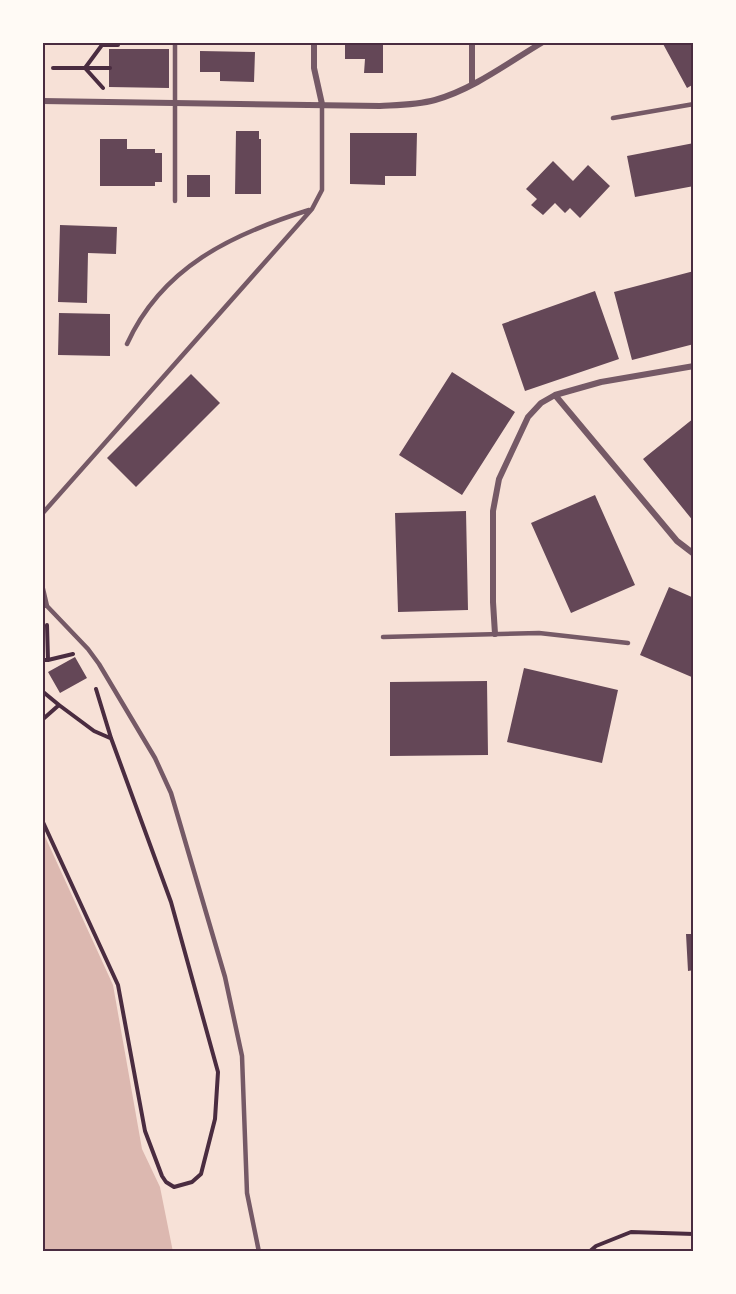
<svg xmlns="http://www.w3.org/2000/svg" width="736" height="1294" font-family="'Open Sans',sans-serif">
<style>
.water{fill:#dcb8b0}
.building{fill:#644757}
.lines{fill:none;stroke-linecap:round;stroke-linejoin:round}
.path{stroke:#4a2c40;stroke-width:4}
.service{stroke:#755966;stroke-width:4.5}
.minor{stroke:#755966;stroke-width:6}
.neatline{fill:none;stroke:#4a2c40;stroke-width:2}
</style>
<rect width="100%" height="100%" fill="#f7e1d7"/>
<path class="water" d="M 42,830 L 113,985 L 142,1149 L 160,1187 L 173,1252 L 42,1252 Z"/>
<path class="building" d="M 345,42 L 383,42 L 383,73 L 364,73 L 365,59 L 345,59 Z
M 662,42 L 694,42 L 694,84 L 687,88 Z
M 109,49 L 169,49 L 169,88 L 109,87 Z
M 200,51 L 255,52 L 254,82 L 220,81 L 220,72 L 200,72 Z
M 236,131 L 259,131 L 259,139 L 261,139 L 261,194 L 235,194 Z
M 350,133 L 417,133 L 416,176 L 385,176 L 385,185 L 350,184 Z
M 100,139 L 127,139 L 127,149 L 155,149 L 155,153 L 162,153 L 162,182 L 155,182 L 155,186 L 100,186 Z
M 694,143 L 694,186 L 635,197 L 627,156 Z
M 553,161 L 573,181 L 588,165 L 610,186 L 580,218 L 570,208 L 565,213 L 555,203 L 543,215 L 531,205 L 537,199 L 526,189 Z
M 187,175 L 210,175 L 210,197 L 187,197 Z
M 60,225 L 117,227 L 116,254 L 88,253 L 87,303 L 58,302 Z
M 694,271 L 694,344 L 632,360 L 614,292 Z
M 595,291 L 619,359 L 525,391 L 502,324 Z
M 59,313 L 110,314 L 110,356 L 58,355 Z
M 452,372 L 515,412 L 462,495 L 399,455 Z
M 191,374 L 220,403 L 136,487 L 107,458 Z
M 694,418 L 694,522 L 643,459 Z
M 595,495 L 635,585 L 571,613 L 531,523 Z
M 466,511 L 468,610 L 398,612 L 395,513 Z
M 669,587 L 694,598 L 694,678 L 640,655 Z
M 75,657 L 87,678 L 60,693 L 48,672 Z
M 524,668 L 618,690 L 602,763 L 507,742 Z
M 487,681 L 488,755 L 390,756 L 390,682 Z
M 686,934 L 694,934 L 694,970 L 688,971 Z"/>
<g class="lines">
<path class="path" d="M 53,68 L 110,68
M 103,88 L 85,68 L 102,45 L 118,45
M 47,625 L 48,660 L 73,654
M 42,660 L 48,660
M 42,691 L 59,705
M 42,720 L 59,705 L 94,731 L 110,738
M 42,820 L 118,985 L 145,1131 L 162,1176 L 166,1182 L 174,1187 L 192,1182 L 201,1174 L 215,1119 L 218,1072 L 171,902 L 111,738 L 96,689
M 589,1252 L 596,1246 L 631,1232 L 694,1234"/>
<path class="service" d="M 175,42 L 175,201
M 613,118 L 694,104
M 127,344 C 162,267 232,234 309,210
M 42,514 L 312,209 L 322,190 L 322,104
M 46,605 L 88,649 L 99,664 L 155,758 L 171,793 L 225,977 L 242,1056 L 247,1193 L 259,1252
M 383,637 L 539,633 L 628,643"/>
<path class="minor" d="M 314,42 L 314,68 L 322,104
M 472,42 L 472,84
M 42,101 L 380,106 C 398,105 417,105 435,100 C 474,89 509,62 543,42
M 555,395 L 677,541 L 694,554
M 42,588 L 46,605
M 495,634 L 493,602 L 493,511 L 499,479 L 528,417 L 541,403 L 555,395 L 601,382 L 694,366"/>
</g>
<rect width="736" height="1294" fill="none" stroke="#fffaf5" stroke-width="87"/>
<rect x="44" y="44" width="648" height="1206" class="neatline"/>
</svg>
